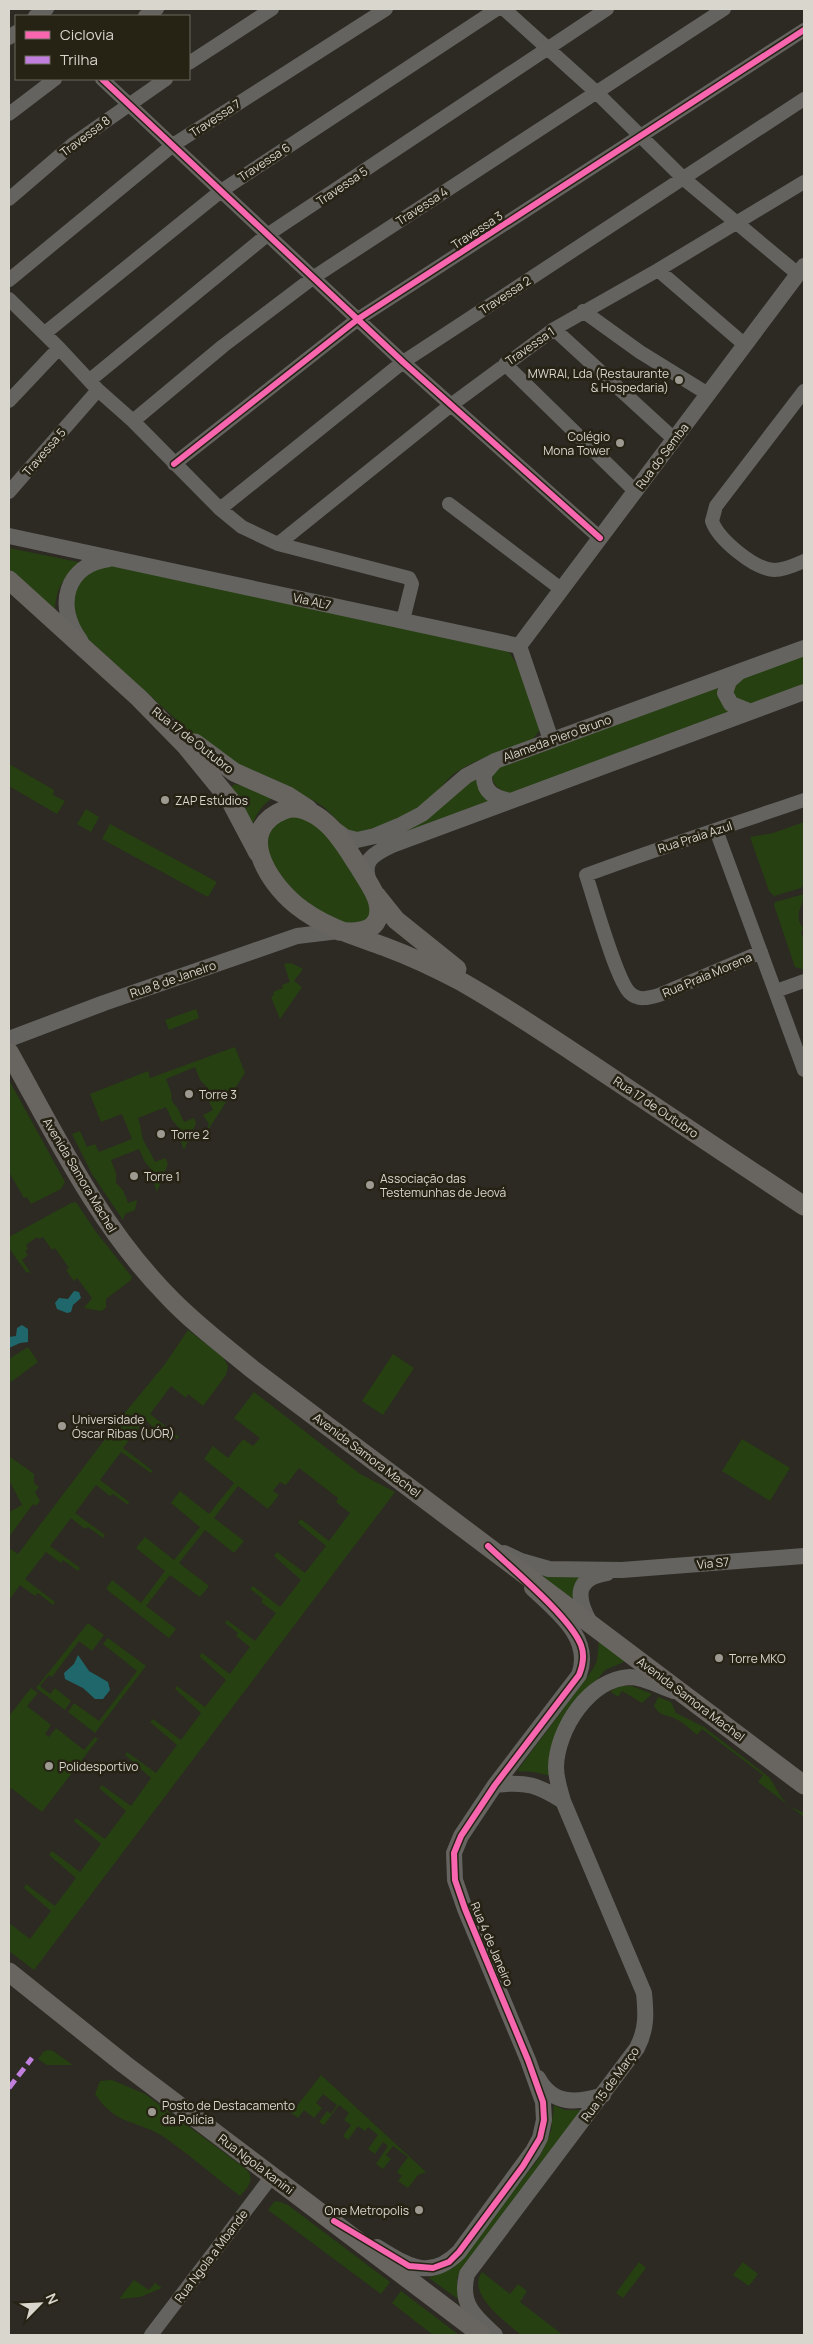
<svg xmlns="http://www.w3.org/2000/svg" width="813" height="2344" font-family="Manrope,sans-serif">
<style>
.green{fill:#264012}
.water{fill:#20676b}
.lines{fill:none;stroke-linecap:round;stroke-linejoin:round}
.minor{stroke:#656360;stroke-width:14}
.tertiary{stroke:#656360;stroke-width:16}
.secondary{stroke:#686561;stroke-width:19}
.quiet{stroke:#c07fdc;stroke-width:5;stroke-dasharray:10 5;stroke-linecap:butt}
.cycleway-casing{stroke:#262214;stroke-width:9}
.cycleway{stroke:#f766af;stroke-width:6}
.poi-dot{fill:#9c9a91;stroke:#262214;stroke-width:2}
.labels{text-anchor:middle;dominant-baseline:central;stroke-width:5;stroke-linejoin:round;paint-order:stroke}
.street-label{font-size:12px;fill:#d8d6cd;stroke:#262214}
.poi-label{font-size:12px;fill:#d8d6cd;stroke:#262214;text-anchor:start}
</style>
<rect width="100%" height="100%" fill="#2c2a22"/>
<path class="green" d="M 9,548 L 83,563 C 61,580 55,588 55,616 L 9,573 Z
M 104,564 L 508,651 C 522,669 537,708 540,730 L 532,740 C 508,750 480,757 458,771 C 448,777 444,785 436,793 C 415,813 380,830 350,833 L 324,807 L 313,800 L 252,778 L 203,744 L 86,637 L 73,613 L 75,587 L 82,576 Z
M 804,654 L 804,685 L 745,707 L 731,695 L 737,678 Z
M 721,685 L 731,712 L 510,794 C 498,789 488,784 495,769 Z
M 9,764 L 54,790 L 53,795 L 65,801 L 57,814 L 9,786 Z
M 481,773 L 492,802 L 359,848 L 422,823 Z
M 235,784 L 278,796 C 264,801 258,811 252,825 L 232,790 L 232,786 Z
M 86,809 L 99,817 L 91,832 L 77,824 Z
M 293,814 L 322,827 L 367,893 L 373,912 L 362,926 C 353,924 343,923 335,920 C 310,911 253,861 269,831 C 273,822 284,819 293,814 Z
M 804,822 L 804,884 L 801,888 L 774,896 L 769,891 L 750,837 L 773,833 Z
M 110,824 L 217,882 L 208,897 L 102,839 Z
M 804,894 C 803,908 793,914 803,928 L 801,933 L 804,940 L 804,968 L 802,969 L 795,967 L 774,905 L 775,902 Z
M 291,963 L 303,969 L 294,981 L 302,987 L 280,1019 L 271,997 L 274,995 L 273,992 L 283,988 L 282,985 L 290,982 L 284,964 Z
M 196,1009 L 199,1018 L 169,1030 L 165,1020 Z
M 235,1047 L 245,1073 L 204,1136 L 209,1124 L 203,1115 L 213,1110 L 207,1097 L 207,1087 L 200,1080 L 195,1067 L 166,1079 L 171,1092 L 172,1101 L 178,1109 L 184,1122 L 194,1118 L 196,1123 L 184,1150 L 179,1137 L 178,1127 L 172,1120 L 166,1107 L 138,1118 C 141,1126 141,1132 143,1139 C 145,1145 152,1154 155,1162 L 165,1158 L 168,1164 L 157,1192 L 152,1178 L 151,1169 L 145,1162 L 139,1149 L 111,1160 L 116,1173 L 116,1183 L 123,1190 L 128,1203 L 137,1200 L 135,1210 L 125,1214 L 123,1220 L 92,1174 L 72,1134 L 80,1131 L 87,1147 L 95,1144 L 99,1152 L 132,1139 L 122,1114 L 101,1122 L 90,1094 L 148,1071 L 150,1078 Z
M 9,1080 L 65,1182 L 61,1189 L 31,1204 L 27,1197 L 24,1198 L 9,1172 Z
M 76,1202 L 96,1232 L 132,1277 L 131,1280 L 106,1299 L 106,1308 L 101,1311 L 84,1308 L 92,1298 L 77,1278 L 74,1281 L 66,1270 L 69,1268 L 55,1248 L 52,1250 L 43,1237 L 39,1239 L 37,1237 L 26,1245 L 28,1249 L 25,1251 L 28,1255 L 22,1260 L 31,1273 L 26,1272 L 9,1248 L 9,1237 L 71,1203 Z
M 188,1330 L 223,1357 L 228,1366 L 226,1375 L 203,1406 L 188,1394 L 186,1398 L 171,1386 L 150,1414 L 179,1437 L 177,1439 L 162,1428 L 159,1432 L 145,1420 L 123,1448 L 153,1471 L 151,1473 L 121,1452 L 100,1480 L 129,1502 L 128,1505 L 113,1494 L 110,1496 L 96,1485 L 75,1513 L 105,1535 L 103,1538 L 88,1527 L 85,1529 L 71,1518 L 50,1546 L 80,1568 L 78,1571 L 63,1560 L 61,1563 L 46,1552 L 25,1579 L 55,1602 L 53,1605 L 38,1593 L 35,1596 L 20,1585 L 9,1600 L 9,1548 L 18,1554 L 124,1414 L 165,1364 Z
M 28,1347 L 38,1362 L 11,1382 L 9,1378 L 9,1359 Z
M 393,1354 L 414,1368 L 383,1415 L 362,1401 Z
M 254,1392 L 360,1474 L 395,1492 L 34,1970 L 9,1951 L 9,1923 L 30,1939 L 51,1911 L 24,1888 L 26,1884 L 55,1906 L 76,1878 L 49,1855 L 52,1851 L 80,1872 L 101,1844 L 74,1821 L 76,1818 L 105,1839 L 126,1811 L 99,1788 L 102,1785 L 131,1806 L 151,1778 L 125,1755 L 127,1752 L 156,1773 L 177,1745 L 150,1722 L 153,1719 L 181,1740 L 201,1713 L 175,1689 L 177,1686 L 205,1707 L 226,1680 L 199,1656 L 202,1653 L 230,1674 L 250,1647 L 236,1636 L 238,1633 L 225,1623 L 227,1620 L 255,1641 L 276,1613 L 261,1602 L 263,1599 L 250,1589 L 253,1586 L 280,1607 L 301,1580 L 274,1556 L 277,1552 L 305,1573 L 326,1546 L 298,1523 L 301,1519 L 329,1541 L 350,1513 L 336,1502 L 338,1498 L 299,1468 L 286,1485 L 280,1482 L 273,1491 L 279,1495 L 268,1509 L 238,1486 L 214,1518 L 244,1541 L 234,1553 L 205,1530 L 179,1563 L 209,1586 L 200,1597 L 170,1575 L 146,1606 L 176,1629 L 169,1638 L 106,1589 L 112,1580 L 141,1603 L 165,1571 L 136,1548 L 145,1537 L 174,1560 L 200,1527 L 171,1503 L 180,1491 L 209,1514 L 234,1483 L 204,1459 L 213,1446 L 228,1458 L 243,1439 L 253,1446 L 260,1438 L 234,1418 Z
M 742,1439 L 790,1468 L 770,1501 L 722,1471 Z
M 9,1456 L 34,1474 L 34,1483 L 39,1487 L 35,1492 L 40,1501 L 36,1506 L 33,1504 L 9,1537 L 9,1512 L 22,1505 L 9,1480 Z
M 531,1568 L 593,1573 L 577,1603 Z
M 88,1623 L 104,1635 L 92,1651 L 79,1641 L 52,1677 L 49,1675 L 40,1686 L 50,1694 L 55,1688 L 71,1701 L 65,1710 L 36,1688 Z
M 108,1638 L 146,1666 L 95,1733 L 68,1712 L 74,1703 L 99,1721 L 137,1671 L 103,1644 Z
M 599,1640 L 626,1661 L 605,1670 L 572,1711 L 551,1776 L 534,1772 L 517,1771 L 593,1669 L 597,1661 Z
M 621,1686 L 632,1686 L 652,1694 L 642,1703 L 622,1691 L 618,1697 L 610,1691 Z
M 31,1688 L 38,1693 L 27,1706 L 51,1725 L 45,1734 L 49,1737 L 56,1728 L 84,1750 L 95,1737 L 98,1739 L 42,1812 L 11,1788 L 9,1790 L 9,1716 Z
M 658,1697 L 671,1702 L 676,1713 L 704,1727 L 770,1778 L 781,1797 L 789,1806 L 804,1813 L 804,1817 L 758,1782 L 763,1775 L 702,1729 L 697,1735 C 691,1730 685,1724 678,1720 C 668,1714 661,1718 654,1706 Z
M 48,2050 L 53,2051 L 73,2065 L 47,2065 L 38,2059 L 43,2052 Z
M 321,2075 L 426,2172 L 418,2175 L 408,2188 L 398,2181 L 402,2176 L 397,2172 L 408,2157 L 393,2146 L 386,2155 L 391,2159 L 383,2169 L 376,2164 L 388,2146 L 383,2142 L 375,2154 L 368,2149 L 378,2135 L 368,2127 L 365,2131 L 358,2126 L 348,2140 L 343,2136 L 351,2125 L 344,2120 L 349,2113 L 339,2105 L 324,2125 L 319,2122 L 327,2111 L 331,2114 L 337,2105 L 323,2094 L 316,2103 L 322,2108 L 314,2118 L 304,2110 L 298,2118 L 283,2107 L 288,2100 L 297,2106 Z
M 112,2080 L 145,2094 L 246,2169 C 256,2179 248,2187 240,2196 C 216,2178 192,2157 167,2139 C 138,2119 118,2128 95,2094 L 100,2081 Z
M 554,2105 L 565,2110 L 584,2110 L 463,2267 L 457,2278 L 458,2299 L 429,2278 L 453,2268 L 539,2158 L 551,2131 Z
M 277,2201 L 288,2205 L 390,2282 L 381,2294 L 268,2210 L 274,2202 Z
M 639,2262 L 646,2268 L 623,2298 L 616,2293 Z
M 743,2262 L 758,2274 L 749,2286 L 733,2275 Z
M 482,2272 L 510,2294 L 518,2284 L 527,2291 L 520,2302 L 563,2335 L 521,2335 C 506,2322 466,2294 482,2272 Z
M 134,2280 L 149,2290 L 155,2283 L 162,2288 L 140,2297 L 119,2299 Z
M 401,2291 L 459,2335 L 433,2335 L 392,2303 Z"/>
<path class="water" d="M 74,1291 L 79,1292 L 81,1298 L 73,1305 L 71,1312 L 67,1313 L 57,1309 L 55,1303 L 59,1298 L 68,1299 Z
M 22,1325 L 28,1329 L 28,1342 L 20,1343 L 9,1348 L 9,1337 L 16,1336 L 17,1328 Z
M 78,1655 L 89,1671 L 108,1682 L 110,1690 L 103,1699 L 95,1699 L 83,1688 L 65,1679 L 64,1673 L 74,1664 Z"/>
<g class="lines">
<path class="minor" d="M 504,9 L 596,92 L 684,179 L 798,274
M 35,16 L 47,9
M 145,16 L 157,9
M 9,38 L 16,32
M 189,63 L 272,9
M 102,79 L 403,362 L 600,538
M 9,114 L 55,79
M 9,199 L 73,144 L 166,79
M 658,270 L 745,345
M 9,280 L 173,145 L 386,9
M 9,299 L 59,348 L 98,390 L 133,421 L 220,509 L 242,527 L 278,544 L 409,578 L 412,584 L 403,620
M 583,311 L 640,352 L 708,394
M 554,329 L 674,439
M 45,333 L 221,191 L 497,9
M 505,364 L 635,491
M 90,380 L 267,235 L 607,9
M 804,391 L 716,506 L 712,521 C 718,539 754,569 774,570 C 784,570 795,565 804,561
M 9,401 L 59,348
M 133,421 L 223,346 L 314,277 L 724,9
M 174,464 L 358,319 L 804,30
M 9,492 L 98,390
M 449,504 L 561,589
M 220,509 L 403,362 L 804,99
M 278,544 L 451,405 L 554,329 L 658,270 L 804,182
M 716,830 L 804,1070
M 761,952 L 659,995 C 649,998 638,1001 630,993 C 616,980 594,898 586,875 C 658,848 731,825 804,800
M 776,991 L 804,981
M 151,2335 L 272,2176"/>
<path class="tertiary" d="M 9,536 L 519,646
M 80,640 C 55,607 65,565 109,559
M 519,646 L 804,266
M 519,646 L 551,740
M 738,673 L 729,681 L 725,693 L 731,704 L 751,712
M 495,761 L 484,774 C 483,793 495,798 511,801
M 334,829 L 345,837 L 357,840 L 375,836 L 399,826 L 422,814 L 466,776 L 495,761 L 804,648
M 370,884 C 360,861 373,854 392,845 L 804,692
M 9,1039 L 104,1003 L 297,936 L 339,931
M 504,1553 L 521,1561 L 549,1569 L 622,1570 L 804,1556
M 589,1621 C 576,1597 575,1578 607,1573
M 495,1785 C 526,1781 538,1785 563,1801
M 538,2078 C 553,2106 578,2103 603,2095
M 377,2247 C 407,2265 429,2282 459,2252 L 533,2151 L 540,2138 L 544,2120 L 543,2102 L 528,2060 L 465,1909 L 455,1880 L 454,1853 L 461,1836 L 495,1785 L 579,1675 C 593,1638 556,1611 532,1588
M 495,2335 C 475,2317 459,2304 467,2274 L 637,2048 C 647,2029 646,2013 644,1993 L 563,1801 C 560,1790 556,1779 556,1767 C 557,1729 589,1679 630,1677 C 644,1677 661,1687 674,1691"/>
<path class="secondary" d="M 9,580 L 139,698 L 185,745 L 230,800 L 258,853
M 195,743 L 234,772 L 288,796 L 308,809
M 376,895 L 396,920 L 457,969
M 339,931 C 359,934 384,931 378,903 C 375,890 365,878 359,867 C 349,852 339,834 326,823 C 315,813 298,804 284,810 C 234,830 268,882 296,905 C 322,926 352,935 383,946 C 410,956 436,968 462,982 C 513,1011 561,1044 609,1076 C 674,1119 739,1162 804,1206
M 9,1052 C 56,1136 98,1224 166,1294 C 192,1322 223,1345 252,1369 L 804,1785
M 9,1972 L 124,2064 L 482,2335"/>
<path class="quiet" d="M 9,2088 L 32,2058"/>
<g class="cycleway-casing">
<path id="cycleway" d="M 102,79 L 403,362 L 600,538
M 174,464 L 358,319 L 804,30
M 334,2221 L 409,2266 L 433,2268 L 449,2262 L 459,2252 L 523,2166 L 540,2138 L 544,2120 L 543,2102 L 528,2060 L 465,1909 L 455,1880 L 454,1853 L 461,1836 L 495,1785 L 579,1675 C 583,1665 585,1655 581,1645 C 570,1617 511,1568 488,1546"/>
</g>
<use href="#cycleway" class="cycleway"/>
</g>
<g class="poi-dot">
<circle cx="679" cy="380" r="5"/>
<circle cx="620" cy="443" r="5"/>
<circle cx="165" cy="800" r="5"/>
<circle cx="189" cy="1094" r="5"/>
<circle cx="161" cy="1134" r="5"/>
<circle cx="134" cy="1176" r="5"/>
<circle cx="370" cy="1185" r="5"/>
<circle cx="62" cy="1426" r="5"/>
<circle cx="719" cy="1658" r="5"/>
<circle cx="49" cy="1766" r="5"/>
<circle cx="152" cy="2112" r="5"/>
<circle cx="419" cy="2210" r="5"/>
</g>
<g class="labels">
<g class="street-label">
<text transform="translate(215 118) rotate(-33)">Travessa 7</text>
<text transform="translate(85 136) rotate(-37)">Travessa 8</text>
<text transform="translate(264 162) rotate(-33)">Travessa 6</text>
<text transform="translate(342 186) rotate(-34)">Travessa 5</text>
<text transform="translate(422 206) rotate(-33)">Travessa 4</text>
<text transform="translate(477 230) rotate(-33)">Travessa 3</text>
<text transform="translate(505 295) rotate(-33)">Travessa 2</text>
<text transform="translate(530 346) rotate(-35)">Travessa 1</text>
<text transform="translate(44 452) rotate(-49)">Travessa 5</text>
<text transform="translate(662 456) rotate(-53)">Rua do Semba</text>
<text transform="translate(312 601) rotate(12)">Via AL7</text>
<text transform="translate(557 738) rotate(-20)">Alameda Piero Bruno</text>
<text transform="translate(193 740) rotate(38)">Rua 17 de Outubro</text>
<text transform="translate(695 837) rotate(-18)">Rua Praia Azul</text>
<text transform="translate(707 975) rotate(-23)">Rua Praia Morena</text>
<text transform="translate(173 979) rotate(-19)">Rua 8 de Janeiro</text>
<text transform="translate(656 1107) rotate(34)">Rua 17 de Outubro</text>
<text transform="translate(80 1175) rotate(59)">Avenida Samora Machel</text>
<text transform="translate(367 1455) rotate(37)">Avenida Samora Machel</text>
<text transform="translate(713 1563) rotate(-5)">Via S7</text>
<text transform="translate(691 1699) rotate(37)">Avenida Samora Machel</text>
<text transform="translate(492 1944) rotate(67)">Rua 4 de Janeiro</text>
<text transform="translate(610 2084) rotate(-54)">Rua 15 de Março</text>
<text transform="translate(256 2164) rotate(37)">Rua Ngola kanini</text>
<text transform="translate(211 2256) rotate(-53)">Rua Ngola a Mbande</text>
</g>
<g class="poi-label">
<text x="669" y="373" text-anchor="end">MWRAI, Lda (Restaurante<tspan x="669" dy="14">&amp; Hospedaria)</tspan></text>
<text x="610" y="436" text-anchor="end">Colégio<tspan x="610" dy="14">Mona Tower</tspan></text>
<text x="175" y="800">ZAP Estúdios</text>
<text x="199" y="1094">Torre 3</text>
<text x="171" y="1134">Torre 2</text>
<text x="144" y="1176">Torre 1</text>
<text x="380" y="1178">Associação das<tspan x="380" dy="14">Testemunhas de Jeová</tspan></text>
<text x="72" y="1419">Universidade<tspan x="72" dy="14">Óscar Ribas (UÓR)</tspan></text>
<text x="729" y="1658">Torre MKO</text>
<text x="59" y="1766">Polidesportivo</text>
<text x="162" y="2105">Posto de Destacamento<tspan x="162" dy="14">da Polícia</tspan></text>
<text x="409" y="2210" text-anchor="end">One Metropolis</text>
</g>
</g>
<rect width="813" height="2344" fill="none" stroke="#d8d6cd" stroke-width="20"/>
<rect x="15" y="15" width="175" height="65" fill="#262214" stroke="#6d6a5e"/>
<rect x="25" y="31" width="25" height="8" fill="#f766af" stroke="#6d6a5e"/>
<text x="60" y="40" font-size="15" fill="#d8d6cd">Ciclovia</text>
<rect x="25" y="56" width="25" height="8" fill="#c07fdc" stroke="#6d6a5e"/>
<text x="60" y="65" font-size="15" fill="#d8d6cd">Trilha</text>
<g transform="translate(40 2304) rotate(66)" stroke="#262214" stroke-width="4" paint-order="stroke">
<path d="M0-4L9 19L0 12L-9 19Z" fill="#d8d6cd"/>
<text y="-8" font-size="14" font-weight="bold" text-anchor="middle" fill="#d8d6cd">N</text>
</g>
</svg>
